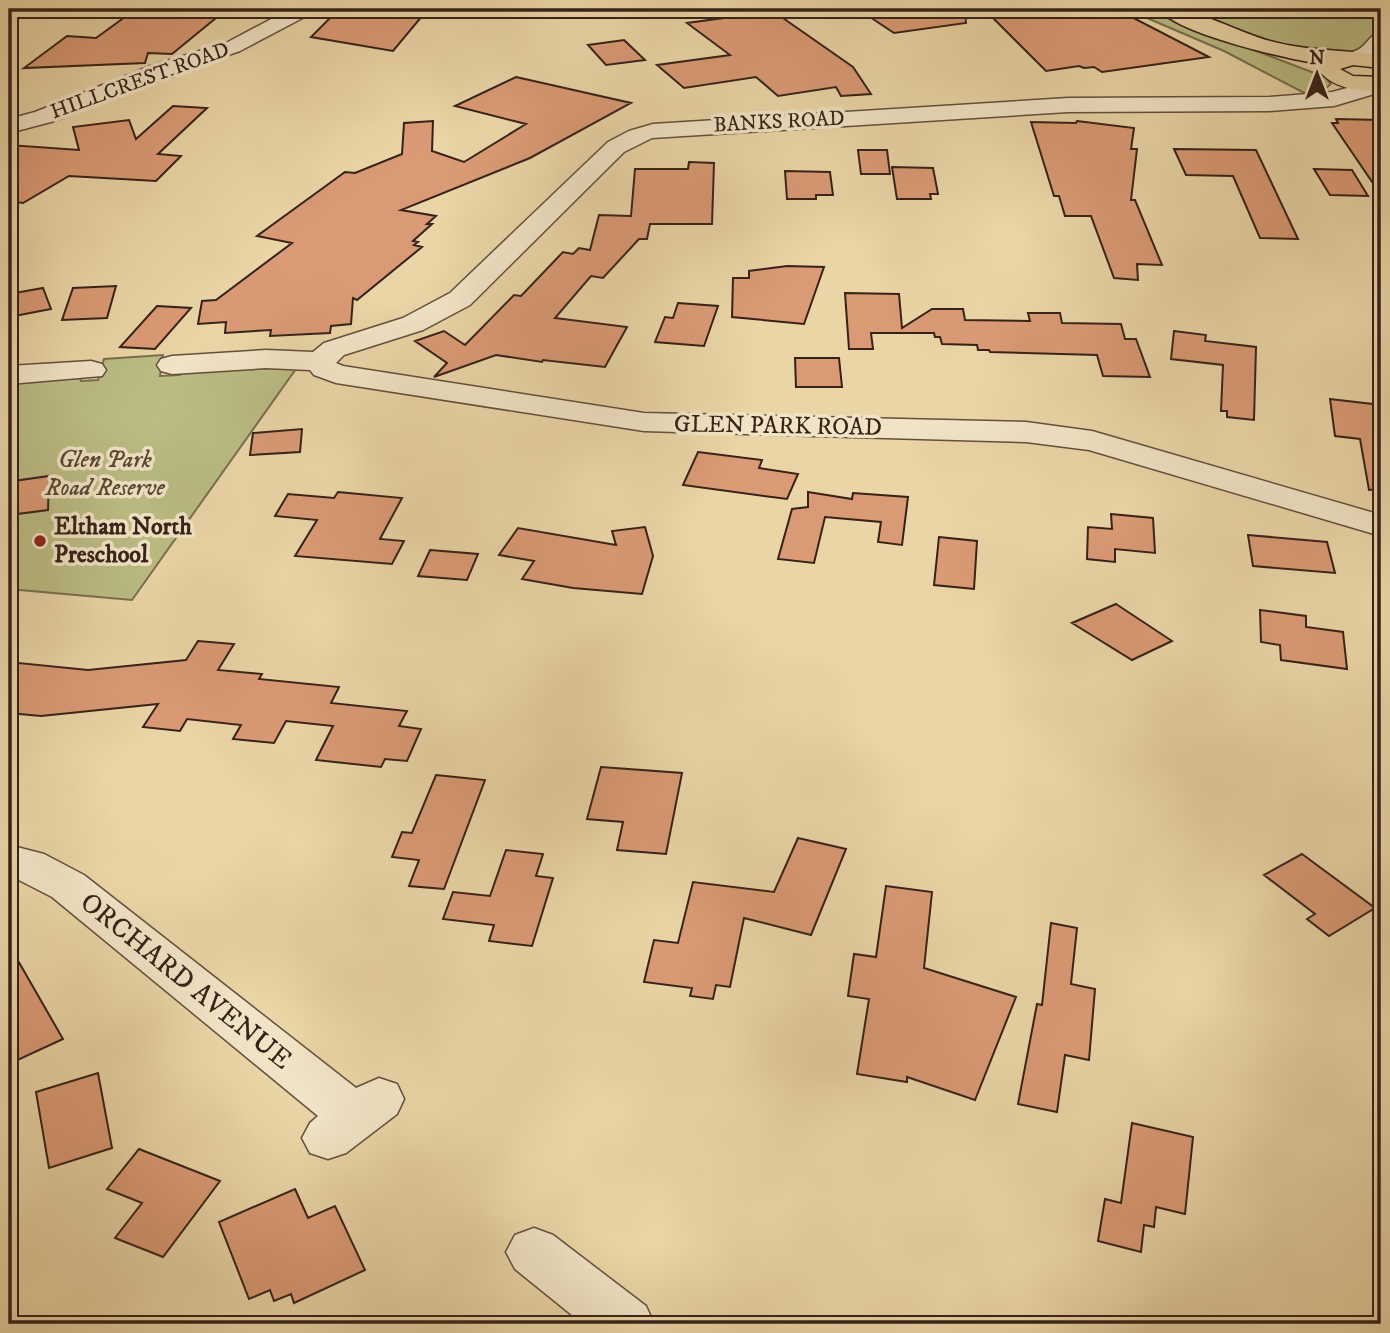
<svg xmlns="http://www.w3.org/2000/svg" width="1390" height="1333" font-family="'IM FELL DW Pica',serif">
<style>
.green{fill:#bbbc84;stroke:#786f4e;stroke-width:2}
.building{fill:#da9a75;stroke:#362219;stroke-width:2}
.lines{fill:none;stroke-linecap:round;stroke-linejoin:round}
.minor-casing{stroke:#634f3c;stroke-width:3}
.major-casing{stroke:#362219;stroke-width:3}
.minor{fill:#f1e4c6;fill-rule:evenodd}
.major{fill:#ead5a7;fill-rule:evenodd}
.poi-dot{fill:#8f2418;stroke:#f1e4c6;stroke-width:2.5}
.labels{text-anchor:middle;dominant-baseline:central;stroke-width:7;stroke-linejoin:round;paint-order:stroke}
.far-street-label{font-size:21px;fill:#362219;stroke:#f1e4c6}
.street-label{font-size:24px;fill:#362219;stroke:#f1e4c6}
.park-label{font-size:24px;font-style:italic;fill:#574834;stroke:#f1e4c6}
.poi-label{font-size:24px;font-weight:bold;fill:#362219;stroke:#f1e4c6;text-anchor:start}
.near-street-label{font-size:28px;fill:#362219;stroke:#f1e4c6}
</style>
<rect width="100%" height="100%" fill="#ead5a7"/>
<filter id="stains"><feTurbulence type="fractalNoise" baseFrequency=".00286" numOctaves="4"/><feColorMatrix values="0 0 0 0 .2 0 0 0 0 .09 0 0 0 0 .02 0 0 0 .5 -.17"/></filter>
<radialGradient id="worn" r=".72"><stop offset=".6" stop-color="#630" stop-opacity="0"/><stop offset="1" stop-color="#630" stop-opacity=".3"/></radialGradient>
<path class="green" d="M 1126,9 L 1161,9 L 1212,34 L 1325,77 L 1331,84 L 1314,98 L 1224,51 Z
M 1177,9 L 1381,9 L 1381,59 L 1321,56 L 1205,23 Z
M 163,355 L 160,376 L 180,375 L 183,370 L 298,366 L 132,600 L 9,589 L 9,393 L 22,378 L 79,376 L 81,381 L 98,380 L 104,359 Z"/>
<path class="building" d="M 136,9 L 227,9 L 172,54 L 148,53 L 145,63 L 24,68 L 67,36 L 96,38 Z
M 383,9 L 428,9 L 393,51 L 311,37 L 333,15 L 377,16 Z
M 720,9 L 770,9 L 853,67 L 871,94 L 841,96 L 836,87 L 778,96 L 756,77 L 684,88 L 657,65 L 730,55 L 687,23 L 731,17 Z
M 858,9 L 965,9 L 966,23 L 894,33 Z
M 984,9 L 1098,9 L 1110,15 L 1124,13 L 1209,57 L 1102,72 L 1094,67 L 1084,68 L 1079,66 L 1046,71 Z
M 624,40 L 645,60 L 606,65 L 588,45 Z
M 516,77 L 631,103 L 530,158 L 401,210 L 436,216 L 427,224 L 432,224 L 413,241 L 418,242 L 414,245 L 422,247 L 357,300 L 353,298 L 351,324 L 331,326 L 330,333 L 270,336 L 271,330 L 225,333 L 226,322 L 198,324 L 202,301 L 216,300 L 292,243 L 257,236 L 345,172 L 355,173 L 402,154 L 404,123 L 433,121 L 432,151 L 464,162 L 526,124 L 455,106 Z
M 173,106 L 207,108 L 158,154 L 181,156 L 156,181 L 69,176 L 23,203 L 9,201 L 9,145 L 79,150 L 73,127 L 129,120 L 136,139 Z
M 1336,119 L 1381,120 L 1381,195 L 1332,123 L 1338,123 Z
M 1077,121 L 1134,128 L 1131,149 L 1137,149 L 1131,200 L 1135,200 L 1162,265 L 1137,264 L 1138,280 L 1114,278 L 1091,216 L 1065,216 L 1059,196 L 1054,196 L 1031,122 L 1076,123 Z
M 1174,149 L 1256,150 L 1298,239 L 1260,238 L 1233,176 L 1186,175 Z
M 858,150 L 887,150 L 890,174 L 861,174 Z
M 689,162 L 714,163 L 712,224 L 650,224 L 647,239 L 639,239 L 603,278 L 591,276 L 555,318 L 627,327 L 605,367 L 543,360 L 542,362 L 496,355 L 434,377 L 447,363 L 415,341 L 444,331 L 465,345 L 514,295 L 521,296 L 563,252 L 573,254 L 579,248 L 590,250 L 599,215 L 631,216 L 635,169 L 688,169 Z
M 892,167 L 933,168 L 938,194 L 930,194 L 931,199 L 897,199 Z
M 1314,169 L 1352,170 L 1368,196 L 1330,195 Z
M 785,171 L 830,172 L 833,195 L 816,195 L 816,199 L 787,199 Z
M 787,266 L 824,267 L 804,324 L 732,317 L 733,278 L 749,278 L 749,271 Z
M 116,286 L 107,318 L 62,320 L 73,288 Z
M 43,288 L 51,309 L 9,317 L 9,294 Z
M 845,293 L 899,294 L 902,328 L 932,309 L 963,309 L 965,320 L 1030,321 L 1028,313 L 1060,313 L 1062,323 L 1121,324 L 1125,339 L 1136,339 L 1150,377 L 1103,376 L 1097,355 L 990,352 L 989,350 L 978,350 L 977,345 L 942,344 L 940,337 L 935,337 L 934,333 L 871,333 L 873,349 L 849,349 Z
M 678,303 L 718,306 L 704,346 L 655,342 L 665,317 L 673,318 Z
M 157,306 L 191,308 L 155,349 L 120,347 Z
M 1174,331 L 1206,335 L 1205,341 L 1256,347 L 1254,420 L 1227,417 L 1227,411 L 1221,411 L 1223,365 L 1171,359 Z
M 795,358 L 839,358 L 842,387 L 796,387 Z
M 1330,399 L 1381,405 L 1381,489 L 1369,490 L 1360,439 L 1335,436 Z
M 302,429 L 300,452 L 250,455 L 253,433 Z
M 698,452 L 762,460 L 759,468 L 798,474 L 787,499 L 683,485 Z
M 49,476 L 48,510 L 9,515 L 9,493 L 13,490 L 14,481 Z
M 338,492 L 402,498 L 380,539 L 404,541 L 392,564 L 295,556 L 317,520 L 275,516 L 288,494 L 334,498 Z
M 808,492 L 852,499 L 853,493 L 908,497 L 902,545 L 878,542 L 881,522 L 825,517 L 814,563 L 778,559 L 792,509 L 808,507 Z
M 1111,514 L 1153,518 L 1155,553 L 1115,549 L 1115,562 L 1087,559 L 1088,527 L 1112,529 Z
M 645,527 L 653,556 L 642,594 L 573,588 L 522,579 L 534,561 L 499,555 L 518,528 L 616,545 L 612,531 Z
M 1248,535 L 1327,542 L 1335,573 L 1253,566 Z
M 939,537 L 977,541 L 974,589 L 934,585 Z
M 430,550 L 478,554 L 467,580 L 418,576 Z
M 1116,604 L 1172,641 L 1132,660 L 1072,623 Z
M 1260,610 L 1306,616 L 1306,627 L 1343,632 L 1347,669 L 1281,660 L 1280,645 L 1261,642 Z
M 198,641 L 234,644 L 218,670 L 262,674 L 259,679 L 339,687 L 331,703 L 407,711 L 399,726 L 421,729 L 407,761 L 385,759 L 381,767 L 316,760 L 333,726 L 286,721 L 274,743 L 233,739 L 241,725 L 187,719 L 180,731 L 143,727 L 158,704 L 41,716 L 9,713 L 9,662 L 88,670 L 186,660 Z
M 601,767 L 682,773 L 666,854 L 617,850 L 623,822 L 587,819 Z
M 436,775 L 485,780 L 444,889 L 409,886 L 419,860 L 392,857 L 402,832 L 412,833 Z
M 798,838 L 846,849 L 811,935 L 744,918 L 730,987 L 716,985 L 713,999 L 690,996 L 692,988 L 644,982 L 654,940 L 678,943 L 693,882 L 774,892 Z
M 506,850 L 543,854 L 536,876 L 553,878 L 532,946 L 489,941 L 494,925 L 443,919 L 453,892 L 490,896 Z
M 1302,854 L 1375,908 L 1329,936 L 1307,919 L 1315,914 L 1264,875 Z
M 886,886 L 932,892 L 924,968 L 1016,997 L 975,1100 L 907,1077 L 907,1082 L 857,1074 L 869,999 L 848,996 L 854,954 L 876,957 Z
M 1051,923 L 1077,928 L 1071,984 L 1095,989 L 1089,1060 L 1065,1055 L 1057,1112 L 1018,1104 L 1037,1004 L 1042,1005 Z
M 9,945 L 63,1039 L 9,1064 Z
M 98,1073 L 112,1148 L 49,1168 L 36,1092 Z
M 1132,1123 L 1193,1137 L 1185,1214 L 1156,1207 L 1154,1227 L 1144,1225 L 1141,1252 L 1098,1241 L 1105,1199 L 1121,1203 Z
M 139,1149 L 220,1181 L 163,1257 L 115,1238 L 142,1203 L 107,1189 Z
M 295,1189 L 308,1218 L 335,1206 L 365,1270 L 294,1303 L 291,1294 L 274,1301 L 270,1290 L 249,1299 L 219,1222 Z"/>
<g class="lines">
<g class="minor-casing">
<path id="minor" d="M 290,9 L 315,9 L 312,13 L 240,51 L 169,75 L 51,122 L 9,133 L 9,119 L 35,112 L 153,65 L 226,43 Z
M 1381,32 L 1381,51 C 1373,61 1357,67 1343,64 L 1340,59 C 1346,52 1355,53 1362,47 C 1369,41 1371,34 1381,32 Z
M 1381,79 L 1381,92 L 1334,106 L 1269,111 L 1068,112 L 652,138 L 624,152 L 470,305 L 423,330 L 344,355 L 336,363 L 343,366 L 644,413 L 1026,422 L 1092,431 L 1381,515 L 1381,536 L 1089,450 L 1026,442 L 644,431 L 336,383 L 314,375 L 310,370 L 266,368 L 172,374 L 161,371 L 157,365 L 161,359 L 172,356 L 266,350 L 313,352 L 324,343 L 403,318 L 450,293 L 608,142 L 629,131 L 653,124 L 1068,98 L 1269,97 L 1332,92 Z
M 91,361 L 102,364 L 106,370 L 102,376 L 9,384 L 9,366 Z
M 9,845 L 44,854 L 84,875 L 356,1088 L 379,1078 L 397,1084 L 404,1099 L 397,1114 L 346,1153 L 328,1159 L 310,1153 L 302,1138 L 310,1123 L 318,1116 L 52,897 L 9,875 Z
M 534,1228 L 553,1235 L 646,1306 L 654,1324 L 583,1324 L 515,1269 L 506,1252 L 515,1235 Z"/>
</g>
<g class="major-casing">
<path id="major" d="M 1159,9 C 1200,7 1238,34 1278,43 C 1314,52 1347,49 1381,56 L 1381,68 L 1353,65 L 1340,69 L 1353,76 L 1381,77 L 1381,91 C 1357,91 1332,89 1317,68 L 1320,64 C 1288,59 1177,34 1159,9 Z"/>
</g>
<use href="#minor" class="minor"/>
<use href="#major" class="major"/>
</g>
<circle class="poi-dot" cx="40" cy="541" r="7"/>
<g class="labels">
<g class="far-street-label">
<text transform="translate(140 81) rotate(-20)">HILLCREST ROAD</text>
<text transform="translate(779 122) rotate(-3)">BANKS ROAD</text>
</g>
<g class="street-label">
<text transform="translate(778 426) rotate(1)">GLEN PARK ROAD</text>
</g>
<g class="park-label">
<text x="105" y="460">Glen Park<tspan x="105" dy="28">Road Reserve</tspan></text>
</g>
<g class="poi-label">
<text x="54" y="527">Eltham North<tspan x="54" dy="28">Preschool</tspan></text>
</g>
<g class="near-street-label">
<text transform="translate(186 981) rotate(39)">ORCHARD AVENUE</text>
</g>
</g>
<rect width="1390" height="1333" fill="none" stroke="#ead5a7" stroke-width="35"/>
<rect x="10" y="10" width="1369" height="1312" fill="none" stroke="#362219" stroke-width="3.5"/>
<rect x="18" y="18" width="1355" height="1298" fill="none" stroke="#362219" stroke-width="2"/>
<g transform="translate(1317 74)" stroke="#f1e4c6" stroke-width="5" paint-order="stroke">
<path d="M0-5L12 26L0 18L-12 26Z" fill="#362219"/>
<text y="-10" font-size="19" font-weight="bold" text-anchor="middle" fill="#362219">N</text>
</g>
<rect width="100%" height="100%" filter="url(#stains)"/>
<rect width="100%" height="100%" fill="url(#worn)"/>
</svg>
